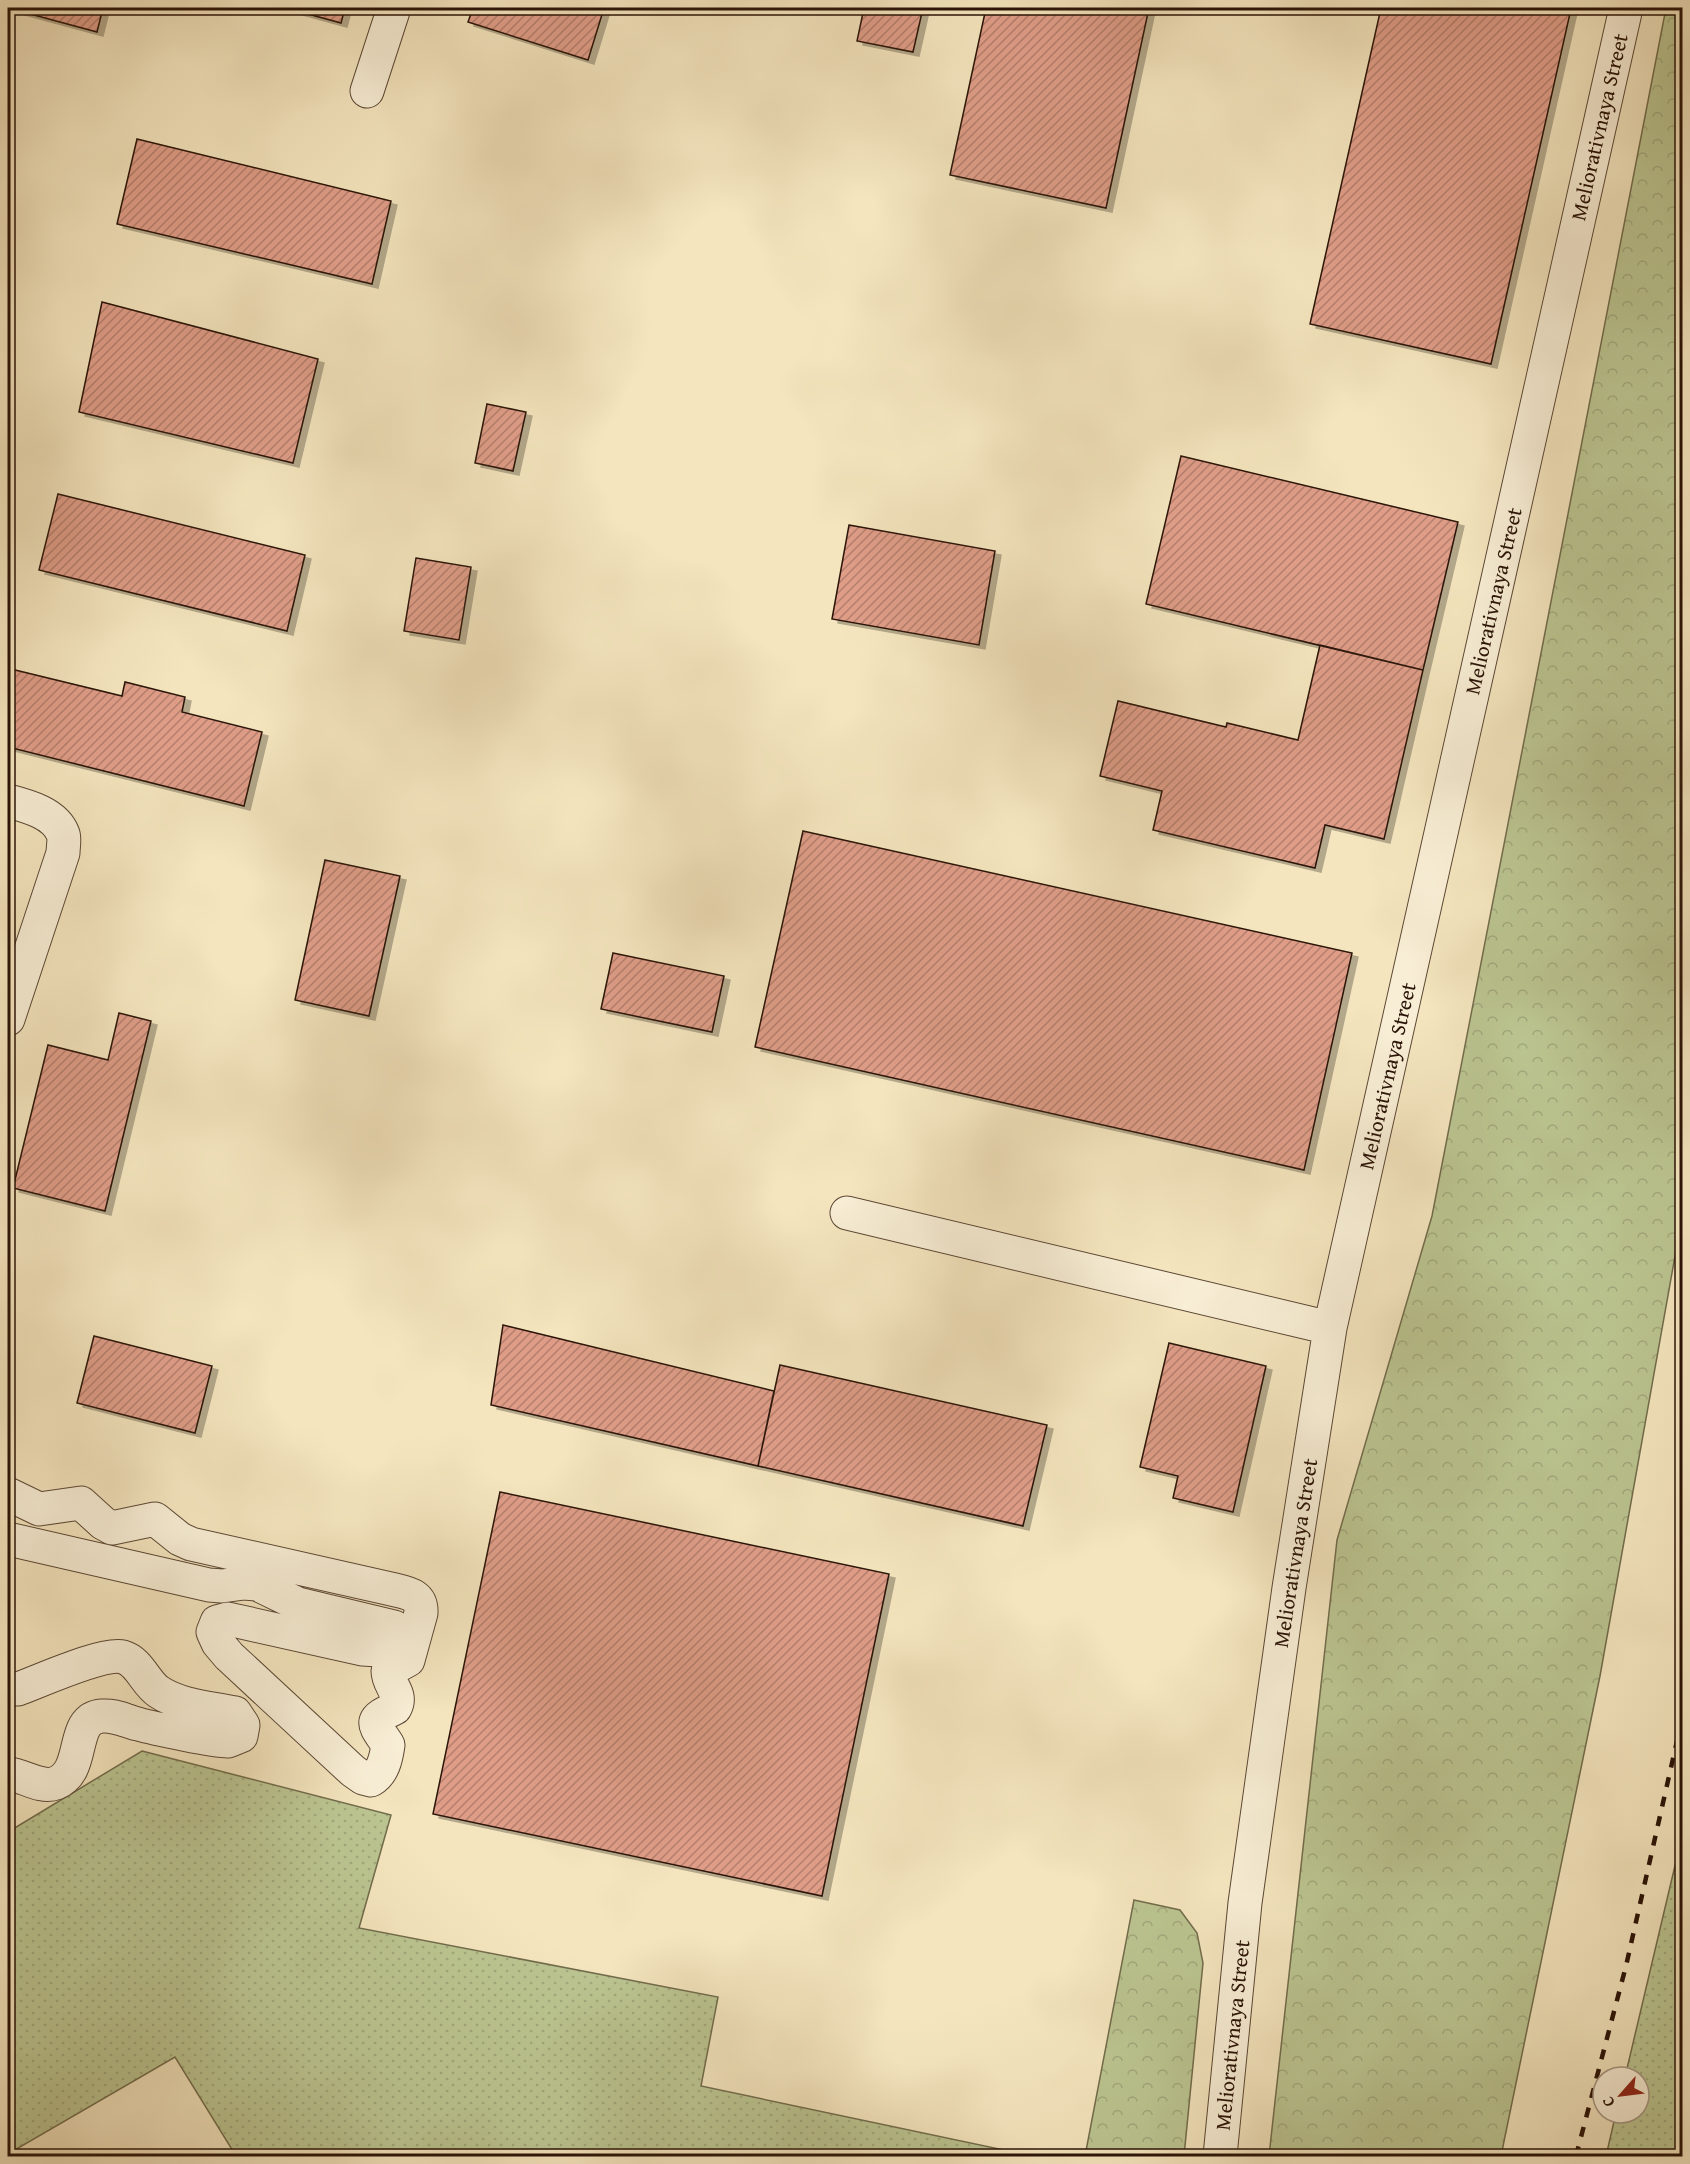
<svg xmlns="http://www.w3.org/2000/svg" width="1690" height="2164" font-family="'Gentium Book Plus',serif">
<style>
.green{fill:url(#green-dots);stroke:#726c4c;stroke-width:1.5}
.forest{fill:url(#forest-crowns);stroke:#726c4c;stroke-width:1.5}
.building{fill:url(#building-hatch);stroke:#2a1307;stroke-width:1.5;filter:url(#shadow)}
.lines{fill:none;stroke-linecap:round;stroke-linejoin:round}
.minor-casing{stroke:#5c4835;stroke-width:35}
.minor{stroke:#f8eed5;stroke-width:33}
.rail{stroke:#2a1307;stroke-width:4.5;stroke-dasharray:10 10;stroke-linecap:butt}
.labels{text-anchor:middle;dominant-baseline:central;stroke-width:4.5;stroke-linejoin:round;paint-order:stroke}
.street-label{font-size:21px;fill:#2a1307;stroke:#f8eed5}
</style>
<defs>
<pattern id="green-dots" width="8" height="8" patternUnits="userSpaceOnUse" patternTransform="scale(1.5)"><rect width="8" height="8" fill="#bbc591"/><path d="M2 2h.1M6 6h.1" fill="none" stroke="#a1a87c" stroke-width="1.8" stroke-linecap="round"/></pattern>
<pattern id="forest-crowns" width="20" height="18" patternUnits="userSpaceOnUse" patternTransform="scale(1.5)"><rect width="20" height="18" fill="#bbc591"/><path d="M2 6a3 3 0 1 1 6 0M12 15a3 3 0 1 1 6 0" fill="none" stroke="#a1a87c"/></pattern>
<pattern id="building-hatch" width="6" height="6" patternUnits="userSpaceOnUse" patternTransform="scale(1.5)"><rect width="6" height="6" fill="#df9d88"/><path d="M-1 1l2-2M0 6l6-6M5 7l2-2" fill="none" stroke="#b57f6d"/></pattern>
<filter id="shadow"><feDropShadow dx="6" dy="4" stdDeviation="0" flood-color="#0004"/></filter>
</defs>
<rect width="100%" height="100%" fill="#f4e5be"/>
<filter id="stains"><feTurbulence type="fractalNoise" baseFrequency=".00333" numOctaves="4"/><feColorMatrix values="0 0 0 0 .2 0 0 0 0 .09 0 0 0 0 .02 0 0 0 .5 -.17"/></filter>
<radialGradient id="worn" r=".72"><stop offset=".6" stop-color="#630" stop-opacity="0"/><stop offset="1" stop-color="#630" stop-opacity=".3"/></radialGradient>
<path class="green" d="M 142,1751 L 391,1815 L 359,1928 L 718,1997 L 701,2086 L 1032,2156 L 236,2156 L 175,2057 L 8,2154 L 8,1832 Z
M 1682,1836 L 1682,2156 L 1606,2156 L 1616,2113 L 1639,2113 L 1639,2077 L 1625,2077 Z"/>
<path class="forest" d="M 1666,8 L 1682,8 L 1682,1217 L 1600,1676 L 1501,2156 L 1269,2156 L 1337,1540 L 1432,1216 Z
M 1134,1900 L 1180,1910 L 1197,1933 L 1203,1963 L 1184,2156 L 1085,2156 Z"/>
<path class="building" d="M 8,8 L 103,8 L 97,32 Z
M 286,8 L 345,8 L 341,23 Z
M 473,8 L 604,8 L 588,60 L 468,22 Z
M 864,8 L 923,8 L 913,52 L 857,41 Z
M 986,8 L 1149,8 L 1106,208 L 950,175 Z
M 1381,8 L 1563,8 L 1571,9 L 1491,364 L 1310,324 Z
M 137,139 L 391,201 L 372,284 L 117,224 Z
M 102,302 L 318,359 L 293,463 L 79,412 Z
M 487,404 L 526,412 L 513,471 L 475,463 Z
M 1181,456 L 1458,522 L 1423,670 L 1146,604 Z
M 58,494 L 305,555 L 287,631 L 39,570 Z
M 849,525 L 995,551 L 979,645 L 832,619 Z
M 416,558 L 471,567 L 459,640 L 404,631 Z
M 1320,645 L 1423,670 L 1384,839 L 1325,825 L 1315,868 L 1153,830 L 1162,791 L 1100,776 L 1118,701 L 1226,727 L 1227,723 L 1298,740 Z
M 11,669 L 122,696 L 125,682 L 185,697 L 182,712 L 262,732 L 244,806 L 8,747 L 8,685 Z
M 803,831 L 1352,953 L 1304,1170 L 755,1047 Z
M 325,860 L 400,876 L 369,1016 L 295,1000 Z
M 613,953 L 724,976 L 712,1032 L 601,1009 Z
M 119,1013 L 151,1021 L 105,1211 L 13,1188 L 48,1045 L 108,1060 Z
M 503,1325 L 774,1391 L 758,1466 L 491,1405 Z
M 94,1336 L 212,1366 L 195,1433 L 77,1403 Z
M 1169,1343 L 1266,1366 L 1233,1512 L 1173,1498 L 1178,1476 L 1140,1467 Z
M 780,1365 L 1047,1425 L 1023,1526 L 758,1466 Z
M 500,1492 L 889,1574 L 822,1896 L 433,1814 Z"/>
<g class="lines">
<g class="minor-casing">
<path id="minor" d="M 367,91 L 394,8
M 8,801 C 27,806 55,813 63,834 C 65,839 63,847 63,853 L 8,1019
M 847,1213 L 1330,1328
M 8,1494 L 39,1509 L 81,1503 L 103,1523 L 112,1528 L 155,1519 L 180,1539 L 191,1544 L 391,1589 C 407,1593 422,1594 421,1613 L 408,1660 L 388,1671 C 388,1686 403,1693 395,1708 C 368,1721 373,1722 388,1745 C 386,1759 383,1773 371,1780 L 363,1778 L 353,1771 L 229,1656 L 218,1643 L 213,1632 L 217,1622 L 228,1619 L 362,1649 C 376,1650 385,1651 397,1643 L 398,1634 L 394,1627 L 298,1604 L 257,1584 L 244,1583 L 222,1586 L 209,1585 L 8,1539
M 8,1689 L 18,1689 C 40,1681 103,1652 123,1657 C 140,1662 145,1683 159,1692 C 180,1706 211,1708 235,1713 L 243,1725 L 241,1736 C 237,1737 232,1740 228,1741 C 218,1742 152,1728 138,1724 C 125,1721 116,1715 102,1716 C 69,1718 87,1771 56,1783 C 40,1789 24,1775 8,1774
M 1220,2156 L 1245,1903 L 1289,1588 L 1330,1328 L 1626,8"/>
</g>
<use href="#minor" class="minor"/>
<path class="rail" d="M 1576,2156 L 1626,1966 L 1682,1719"/>
</g>
<g class="labels">
<g class="street-label">
<text transform="translate(1599 127) rotate(-77)">Meliorativnaya Street</text>
<text transform="translate(1493 601) rotate(-77)">Meliorativnaya Street</text>
<text transform="translate(1387 1076) rotate(-77)">Meliorativnaya Street</text>
<text transform="translate(1295 1553) rotate(-81)">Meliorativnaya Street</text>
<text transform="translate(1232 2035) rotate(-84)">Meliorativnaya Street</text>
</g>
</g>
<rect width="1690" height="2164" fill="none" stroke="#f4e5be" stroke-width="30"/>
<rect x="9" y="9" width="1672" height="2146" fill="none" stroke="#2a1307" stroke-width="3"/>
<rect x="15" y="15" width="1660" height="2134" fill="none" stroke="#2a1307" stroke-width="1.5"/>
<g transform="translate(1621 2095) rotate(242)"><circle r="28" fill="#f8eed5" stroke="#a69683" stroke-width="1.5"/>
<path d="M0-4.5L10 22L0 15L-10 22Z" fill="#8f2418"/>
<text y="-9" font-size="16" font-weight="bold" text-anchor="middle" fill="#2a1307">С</text>
</g>
<rect width="100%" height="100%" filter="url(#stains)"/>
<rect width="100%" height="100%" fill="url(#worn)"/>
</svg>
